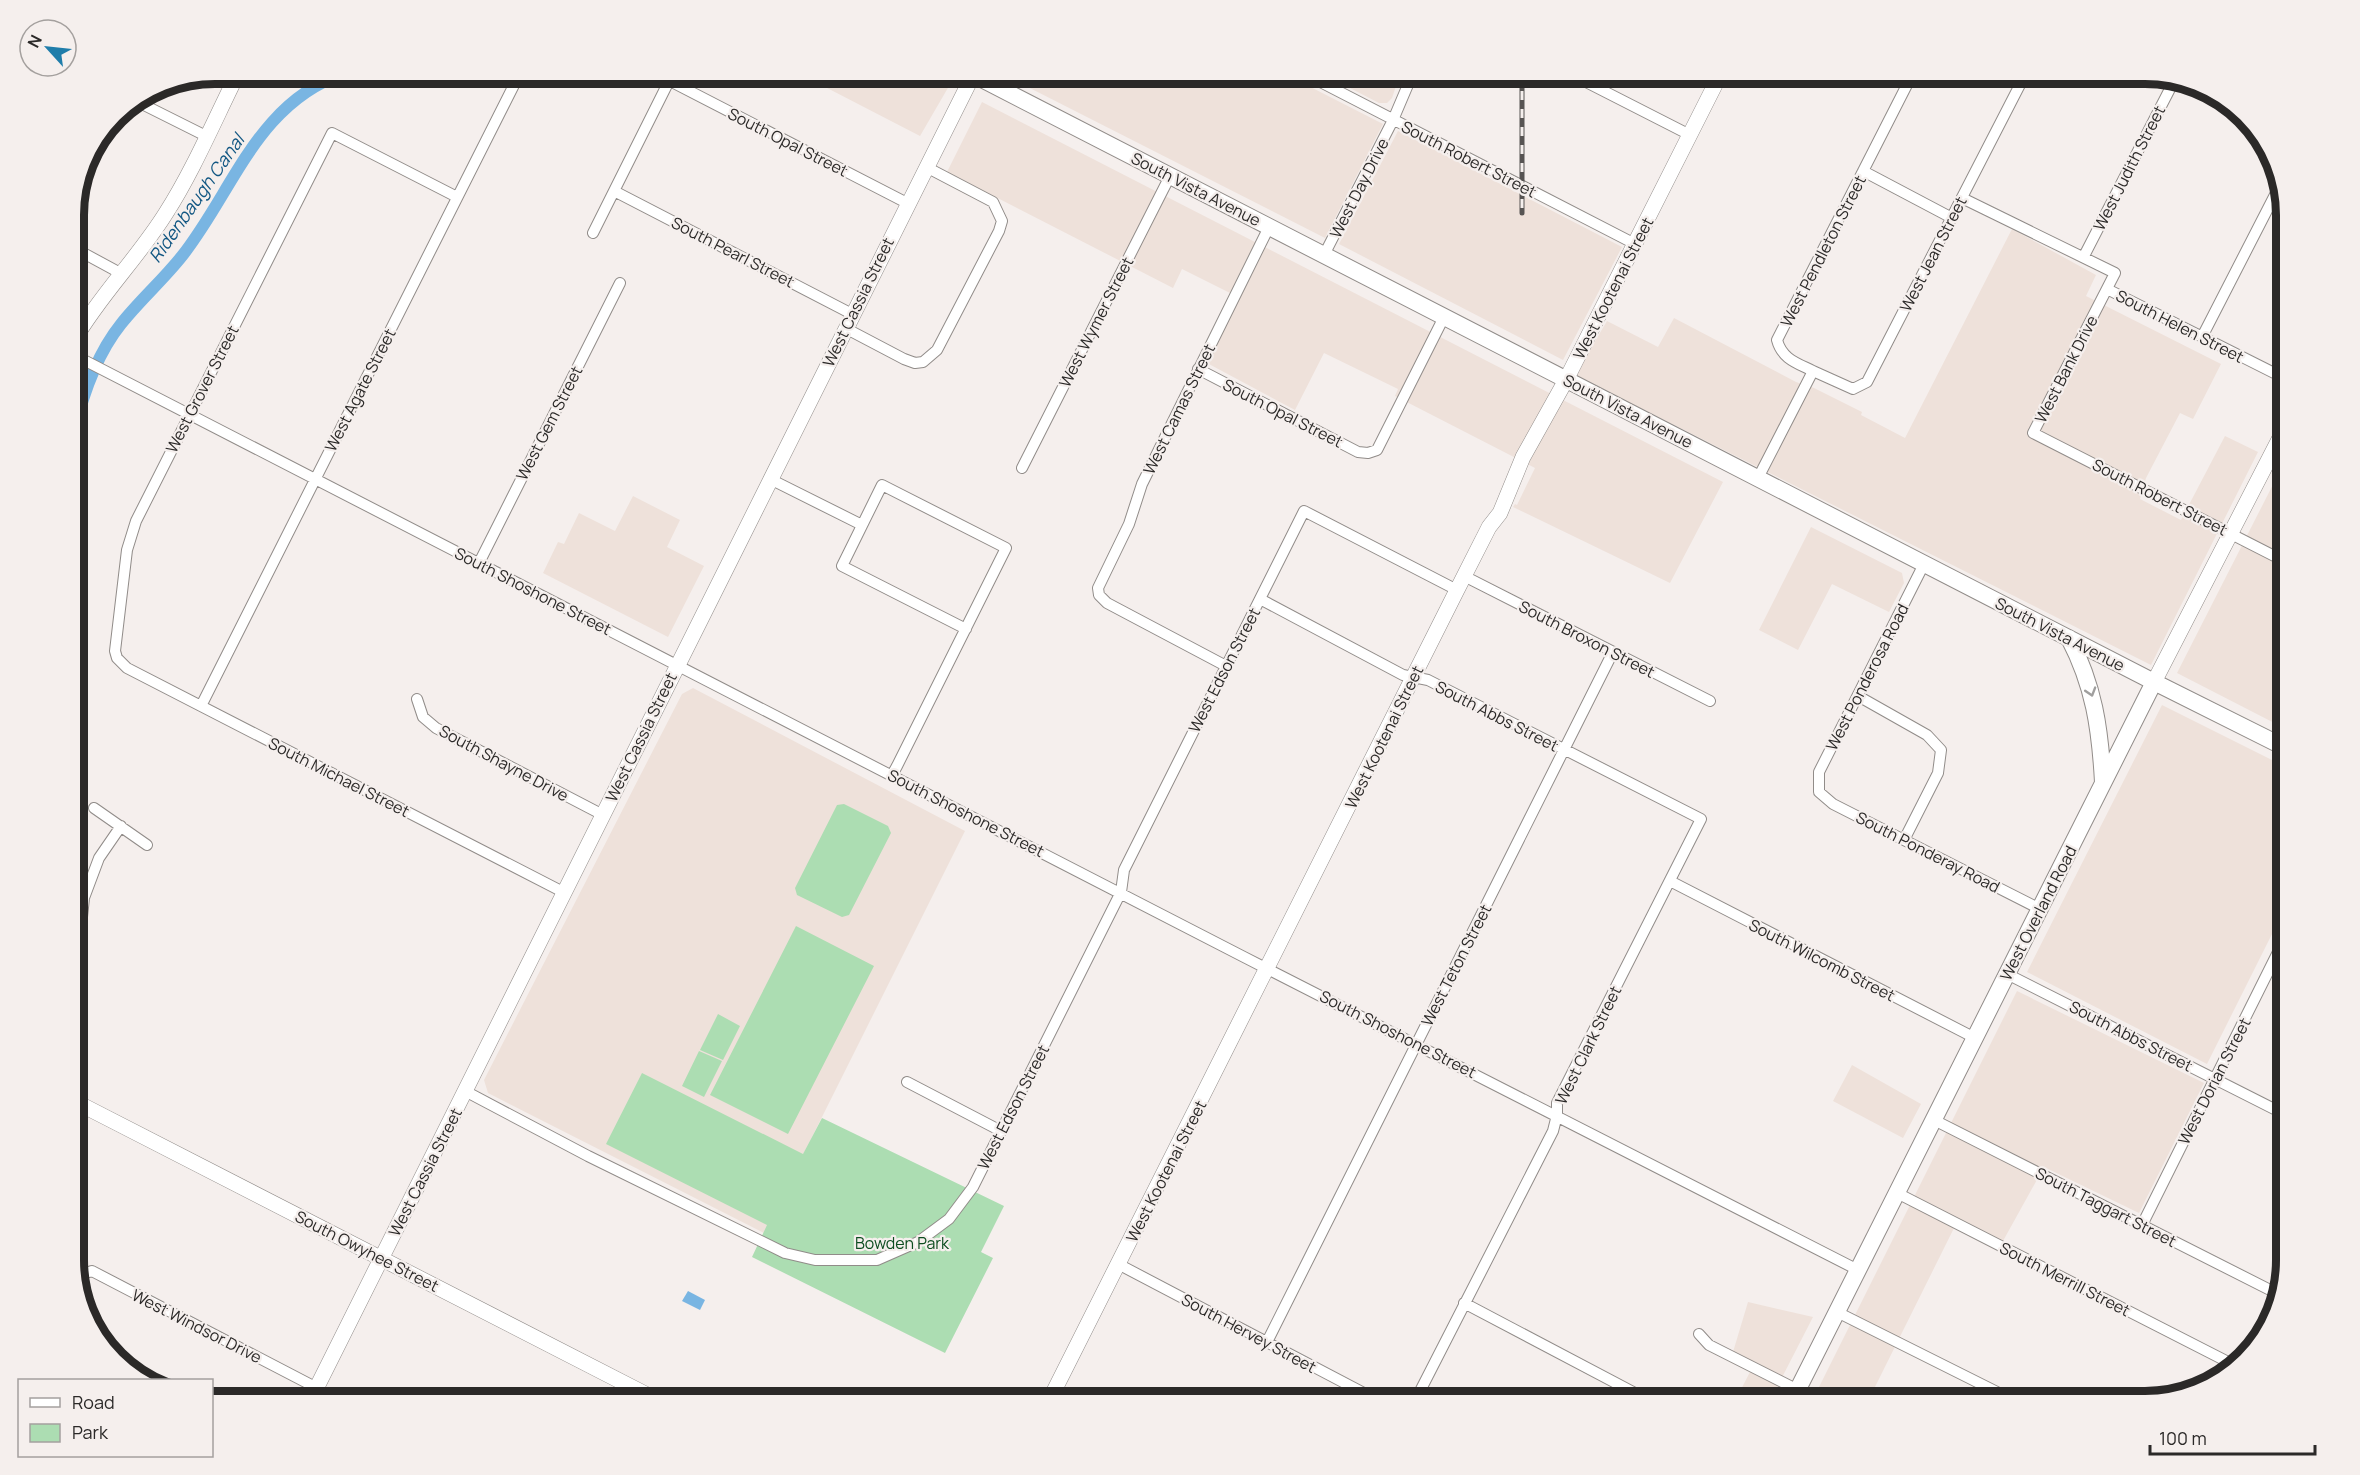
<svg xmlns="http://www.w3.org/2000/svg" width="2360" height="1475" font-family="Manrope,sans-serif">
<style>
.built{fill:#eee1da}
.green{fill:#acddb2}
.water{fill:#79b5e2}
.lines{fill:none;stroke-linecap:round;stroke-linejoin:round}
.canal{stroke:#79b5e2;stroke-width:12}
.street-casing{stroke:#918c89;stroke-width:12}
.secondary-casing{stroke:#918c89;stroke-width:16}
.primary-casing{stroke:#918c89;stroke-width:18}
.street{stroke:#fff;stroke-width:10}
.secondary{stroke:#fff;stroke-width:15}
.primary{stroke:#fff;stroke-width:16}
.rail-casing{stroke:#575453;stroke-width:5}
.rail{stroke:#f5efed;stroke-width:3;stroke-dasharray:9;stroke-linecap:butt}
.oneway{stroke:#a09f9e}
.labels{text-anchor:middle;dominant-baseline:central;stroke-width:4.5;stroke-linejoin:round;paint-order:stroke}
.street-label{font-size:16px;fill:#2b2928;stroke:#f5efed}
.park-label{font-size:16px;fill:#0d4d20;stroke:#f5efed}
.water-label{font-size:18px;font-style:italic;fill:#125783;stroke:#f5efed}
.rim{fill:none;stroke:#2b2928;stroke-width:8}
</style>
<rect width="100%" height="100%" fill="#f5efed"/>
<path class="built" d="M 800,74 L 956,74 L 920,136 Z
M 1002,74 L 1285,74 L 1383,124 L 1325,238 Z
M 1323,74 L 1400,74 L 1392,98 L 1387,103 L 1379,103 Z
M 982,102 L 1723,482 L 1670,583 L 1513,507 L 1515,504 L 1517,505 L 1535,468 L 1395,396 L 1398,389 L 1324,353 L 1295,410 L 1207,363 L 1240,298 L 1182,269 L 1173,288 L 947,172 Z
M 1398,131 L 1622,247 L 1563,360 L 1339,244 Z
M 2012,229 L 2096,275 L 2086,296 L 2221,364 L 2193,419 L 2180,413 L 2146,478 L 2140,499 L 2181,520 L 2225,436 L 2258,452 L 2151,665 L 1575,375 L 1607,321 L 1658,347 L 1674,318 L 1796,382 L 1814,388 L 1862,412 L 1861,415 L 1905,438 Z
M 2286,459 L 2286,729 L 2177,673 Z
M 633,496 L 680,520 L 667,547 L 704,566 L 668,637 L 543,573 L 558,542 L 564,544 L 579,513 L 615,531 Z
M 1811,527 L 1902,573 L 1904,583 L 1889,612 L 1832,584 L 1798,650 L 1759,630 Z
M 693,688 L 965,831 L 764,1233 L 488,1093 L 484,1080 L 682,694 Z
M 2162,705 L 2286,767 L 2286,906 L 2207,1064 L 2027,972 Z
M 2017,991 L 2204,1083 L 2139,1213 L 2044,1167 L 2003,1241 L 1958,1220 L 1868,1401 L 1812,1401 Z
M 1852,1065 L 1921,1104 L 1903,1138 L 1833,1101 Z
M 1748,1302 L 1813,1317 L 1770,1401 L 1735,1401 L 1750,1372 L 1730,1362 Z"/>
<path class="green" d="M 844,804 L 888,826 L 891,833 L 849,915 L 842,917 L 797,895 L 795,888 L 837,805 Z
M 796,926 L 874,966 L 788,1134 L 710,1095 Z
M 718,1014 L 740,1026 L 723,1060 L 700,1050 Z
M 699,1051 L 722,1061 L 704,1097 L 682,1086 Z
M 642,1073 L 803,1154 L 822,1118 L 1004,1206 L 981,1252 L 993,1258 L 945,1353 L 752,1257 L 767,1225 L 606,1144 Z"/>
<path class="water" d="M 688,1291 L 705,1300 L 700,1310 L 682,1301 Z"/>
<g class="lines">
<path class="canal" d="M 74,432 C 83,394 96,355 121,324 C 140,300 163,280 182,256 C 233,192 257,102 345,73"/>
<g class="street-casing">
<path id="street" d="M 1303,73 L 1635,244
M 670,81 L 907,203
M 1588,83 L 1690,135
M 136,101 L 206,136
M 1863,171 L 1952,218
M 614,191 L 852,314
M 457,197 L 332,133 L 136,521 L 127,550 L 115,651 L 117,658 L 127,668 L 565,893
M 1962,198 L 2115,273 L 2033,433 L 2286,562
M 593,233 L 673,73
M 74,248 L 122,274
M 1324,255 L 1393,120 L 1413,73
M 2084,256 L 2174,81
M 2107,289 L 2286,379
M 845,328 L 904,359 L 915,363 L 923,362 L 937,350 L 999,231 L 1002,221 L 993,202 L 928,168
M 2202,337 L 2280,185
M 74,355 L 1244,957 L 1858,1270
M 1198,369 L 1358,452 L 1368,453 L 1377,450 L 1444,317
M 1813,371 L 1853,389 L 1867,382 L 2026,73
M 1022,468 L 1170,176
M 1758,478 L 1813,371 C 1797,363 1782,359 1777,340 L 1913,73
M 770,479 L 862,525
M 479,563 L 620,283
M 1924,564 L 1819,772 L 1819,792 L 1833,804 L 2040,909
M 1464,576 L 1710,701
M 1260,599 L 1403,675 L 1428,680 L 1701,819 L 1557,1103 L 1557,1115 L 1553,1131 L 1415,1401
M 1226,666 L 1107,603 L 1099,595 L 1098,588 L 1129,524 L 1142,484 L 1269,227
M 1858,696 L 1927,735 L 1941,750 L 1938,773 L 1904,840
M 417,699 L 423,717 L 436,728 L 603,815
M 201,706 L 520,73
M 892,775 L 897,766 L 1006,548 L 882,485 L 842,566 L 966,629
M 94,808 L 147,845
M 1670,881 L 1975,1038
M 2007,974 L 2286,1115
M 74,992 L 84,898 L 99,858 L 121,826
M 907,1082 L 1001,1131
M 465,1091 L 588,1156 L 785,1253 L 815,1260 L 877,1260 L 918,1242 L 949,1219 L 973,1187 L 1121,892 L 1124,870 L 1304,511 L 1457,590
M 1934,1120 L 2278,1294
M 1897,1193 L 2234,1365
M 2142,1225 L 2286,936
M 1118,1264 L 1379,1401
M 76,1276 L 92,1271 L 317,1388
M 1464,1303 L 1650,1401
M 1837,1312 L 2015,1401
M 1699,1334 L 1709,1345 L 1798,1390
M 1267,1342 L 1613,652"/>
</g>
<g class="secondary-casing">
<path id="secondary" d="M 74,340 C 100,295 138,258 166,213 C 193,171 215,119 238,73
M 2154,682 L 2286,426
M 74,1101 L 659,1401
M 310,1401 L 974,73
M 1049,1401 L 1457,590 L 1489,527 L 1500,513 L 1523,457 L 1566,380 L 1721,73"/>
</g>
<g class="primary-casing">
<path id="primary" d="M 970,73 L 2154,682 L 2286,748
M 2069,638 C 2094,686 2100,728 2103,782
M 1792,1401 L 2154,682"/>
</g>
<use href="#street" class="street"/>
<use href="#secondary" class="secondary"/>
<use href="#primary" class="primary"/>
<g class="rail-casing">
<path id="rail" d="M 1522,73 L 1522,213"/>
</g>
<use href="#rail" class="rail"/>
</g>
<defs><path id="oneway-chevron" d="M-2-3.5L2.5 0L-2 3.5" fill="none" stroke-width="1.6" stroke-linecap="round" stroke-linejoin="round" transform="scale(1.5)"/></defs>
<use class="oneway" href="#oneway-chevron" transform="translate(2091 692) rotate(73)"/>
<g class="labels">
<g class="street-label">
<text transform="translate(788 142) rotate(27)">South Opal Street</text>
<text transform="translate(1469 159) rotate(27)">South Robert Street</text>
<text transform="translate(2129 168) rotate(-63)">West Judith Street</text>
<text transform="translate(1359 188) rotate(-63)">West Day Drive</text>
<text transform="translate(1196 189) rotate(27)">South Vista Avenue</text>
<text transform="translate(1823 251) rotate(-63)">West Pendleton Street</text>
<text transform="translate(733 252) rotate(27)">South Pearl Street</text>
<text transform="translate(1933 254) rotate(-63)">West Jean Street</text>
<text transform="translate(1613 288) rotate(-63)">West Kootenai Street</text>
<text transform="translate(858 302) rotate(-64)">West Cassia Street</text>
<text transform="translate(1096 322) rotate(-63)">West Wymer Street</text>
<text transform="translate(2180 326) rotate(27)">South Helen Street</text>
<text transform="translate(2066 369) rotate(-63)">West Bank Drive</text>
<text transform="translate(202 389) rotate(-63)">West Grover Street</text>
<text transform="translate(360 390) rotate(-63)">West Agate Street</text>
<text transform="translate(1179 409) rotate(-64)">West Camas Street</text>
<text transform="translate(1628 411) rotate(27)">South Vista Avenue</text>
<text transform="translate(1283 413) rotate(27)">South Opal Street</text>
<text transform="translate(549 423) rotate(-63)">West Gem Street</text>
<text transform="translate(2160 497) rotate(27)">South Robert Street</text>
<text transform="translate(533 591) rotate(27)">South Shoshone Street</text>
<text transform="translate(2060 634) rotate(27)">South Vista Avenue</text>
<text transform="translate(1587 639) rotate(27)">South Broxon Street</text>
<text transform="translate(1224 670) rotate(-63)">West Edson Street</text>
<text transform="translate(1867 677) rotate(-63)">West Ponderosa Road</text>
<text transform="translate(1497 716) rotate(27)">South Abbs Street</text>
<text transform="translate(641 737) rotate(-64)">West Cassia Street</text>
<text transform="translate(1384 737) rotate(-64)">West Kootenai Street</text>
<text transform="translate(504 763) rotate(28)">South Shayne Drive</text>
<text transform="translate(339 777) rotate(27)">South Michael Street</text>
<text transform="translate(966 813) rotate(27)">South Shoshone Street</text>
<text transform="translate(1928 852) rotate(27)">South Ponderay Road</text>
<text transform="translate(2038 913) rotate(-63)">West Overland Road</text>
<text transform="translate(1822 960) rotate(27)">South Wilcomb Street</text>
<text transform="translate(1456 965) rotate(-63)">West Teton Street</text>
<text transform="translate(1398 1034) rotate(27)">South Shoshone Street</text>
<text transform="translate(2131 1036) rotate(27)">South Abbs Street</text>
<text transform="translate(1588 1045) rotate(-64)">West Clark Street</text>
<text transform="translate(2214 1081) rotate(-63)">West Dorian Street</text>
<text transform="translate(1013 1107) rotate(-63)">West Edson Street</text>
<text transform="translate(1166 1171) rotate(-63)">West Kootenai Street</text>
<text transform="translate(425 1172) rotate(-63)">West Cassia Street</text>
<text transform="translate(2106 1207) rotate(27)">South Taggart Street</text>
<text transform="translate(367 1251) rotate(27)">South Owyhee Street</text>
<text transform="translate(2065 1279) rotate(27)">South Merrill Street</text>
<text transform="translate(197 1326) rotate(27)">West Windsor Drive</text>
<text transform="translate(1249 1333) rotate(28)">South Hervey Street</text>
</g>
<g class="park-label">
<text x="902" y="1243">Bowden Park</text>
</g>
<g class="water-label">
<text transform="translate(196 198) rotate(-55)">Ridenbaugh Canal</text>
</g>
</g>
<path d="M0 0H2360V1475H0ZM215 84H2145A131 131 0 0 1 2276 215V1260A131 131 0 0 1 2145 1391H215A131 131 0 0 1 84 1260V215A131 131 0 0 1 215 84Z" fill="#f5efed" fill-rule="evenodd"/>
<path class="rim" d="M215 84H2145A131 131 0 0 1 2276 215V1260A131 131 0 0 1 2145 1391H215A131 131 0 0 1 84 1260V215A131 131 0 0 1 215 84Z"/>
<rect x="18" y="1379" width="195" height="78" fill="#f5efed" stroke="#a4a09e" stroke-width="1.5"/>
<rect x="30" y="1398" width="30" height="9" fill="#ffffff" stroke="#a4a09e" stroke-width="1.5"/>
<text x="72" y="1409" font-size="18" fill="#2b2928">Road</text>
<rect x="30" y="1424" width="30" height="18" fill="#acddb2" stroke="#a4a09e" stroke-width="1.5"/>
<text x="72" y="1439" font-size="18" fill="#2b2928">Park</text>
<g transform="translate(48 48) rotate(297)"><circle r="28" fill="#f5efed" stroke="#a4a09e" stroke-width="1.5"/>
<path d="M0-4.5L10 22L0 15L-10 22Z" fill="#1f7daa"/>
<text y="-9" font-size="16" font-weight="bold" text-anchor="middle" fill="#2b2928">N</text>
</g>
<path d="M2150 1445v9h165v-9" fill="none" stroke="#2b2928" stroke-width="3"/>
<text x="2159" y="1445" font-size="18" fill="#2b2928" stroke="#f5efed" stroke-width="4.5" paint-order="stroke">100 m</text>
</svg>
